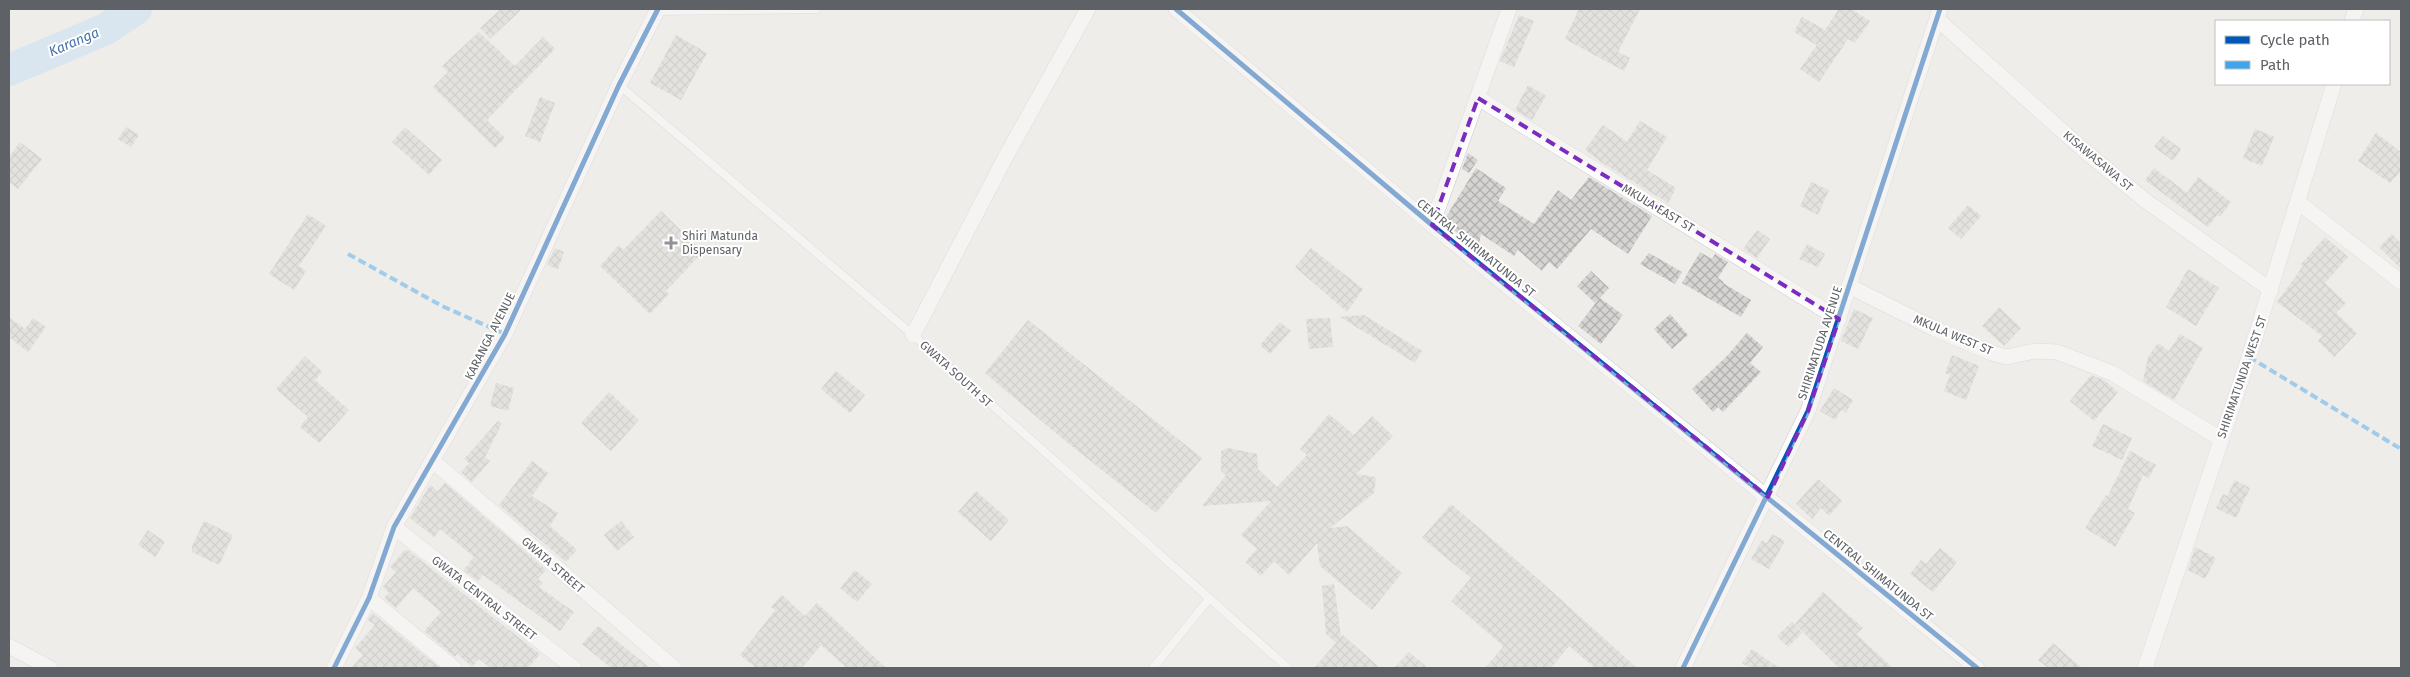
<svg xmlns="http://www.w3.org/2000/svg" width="2410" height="677" font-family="'Fira Sans',sans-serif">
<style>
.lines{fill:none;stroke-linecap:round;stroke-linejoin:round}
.river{stroke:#bfdcf6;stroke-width:32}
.building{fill:url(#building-cross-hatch)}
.lane-casing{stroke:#cac9ca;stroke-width:9}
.street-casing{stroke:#cac9ca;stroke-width:16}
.lane{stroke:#fcfcfc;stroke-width:8}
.street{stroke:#fcfcfc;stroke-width:15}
.quiet{stroke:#41a5ee;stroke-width:4;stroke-dasharray:8 4;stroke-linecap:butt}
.cycleway-casing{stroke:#fff;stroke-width:8}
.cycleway{stroke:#0057b8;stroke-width:5}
.marked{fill:none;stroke:#7b2cbf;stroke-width:4;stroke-dasharray:10 6;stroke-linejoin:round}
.poi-dot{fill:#909294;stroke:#fff;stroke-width:2}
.labels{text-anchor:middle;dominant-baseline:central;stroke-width:4;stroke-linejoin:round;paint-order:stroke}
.street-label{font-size:12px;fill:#5e6166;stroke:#fff}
.poi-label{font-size:12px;fill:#5e6166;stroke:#fff;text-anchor:start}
.water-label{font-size:14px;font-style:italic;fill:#4874ae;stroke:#fff}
</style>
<defs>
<pattern id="building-cross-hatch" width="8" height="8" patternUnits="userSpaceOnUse" patternTransform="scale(1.25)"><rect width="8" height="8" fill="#d5d4d2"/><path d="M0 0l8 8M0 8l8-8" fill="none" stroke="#b0afae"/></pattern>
</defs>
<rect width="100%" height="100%" fill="#eeede9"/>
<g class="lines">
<path class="river" d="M 9,70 L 106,29 L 136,9"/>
</g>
<path class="building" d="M 501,9 L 522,9 L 490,39 L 480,28 Z
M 1579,9 L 1640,9 L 1618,52 L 1630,58 L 1624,71 L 1565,39 Z
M 1839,9 L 1851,9 L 1870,21 L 1855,43 L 1848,39 L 1819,82 L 1800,69 L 1817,45 L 1794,32 L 1802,17 L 1825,30 Z
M 1519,15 L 1534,21 L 1514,67 L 1500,61 Z
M 479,32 L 515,66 L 543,37 L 555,49 L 487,120 L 505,138 L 495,148 L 433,87 L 448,72 L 442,66 Z
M 676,35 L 707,53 L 681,100 L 650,83 Z
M 1528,85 L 1546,96 L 1532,120 L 1515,110 Z
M 540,97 L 555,103 L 540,142 L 525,136 Z
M 1640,121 L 1667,137 L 1647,170 L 1676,188 L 1668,203 L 1601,162 L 1585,150 L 1603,125 L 1627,142 Z
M 126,127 L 139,135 L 131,147 L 118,139 Z
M 405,127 L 442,160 L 429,175 L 392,142 Z
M 2255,129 L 2274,137 L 2262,166 L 2243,158 Z
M 2376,133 L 2401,152 L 2401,171 L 2390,183 L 2358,161 Z
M 2163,136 L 2181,149 L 2173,161 L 2154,147 Z
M 20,142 L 42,159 L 18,189 L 9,182 L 9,157 Z
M 1468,153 L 1478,160 L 1469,173 L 1462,169 Z
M 1476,168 L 1506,188 L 1498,201 L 1534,224 L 1558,190 L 1571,200 L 1589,177 L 1652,216 L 1628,254 L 1591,229 L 1557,269 L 1549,262 L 1542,271 L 1518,250 L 1514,256 L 1481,234 L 1478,248 L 1443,222 Z
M 2154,168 L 2187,193 L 2198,177 L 2231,202 L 2220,217 L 2217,215 L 2208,227 L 2145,180 Z
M 1811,182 L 1829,190 L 1818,215 L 1800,206 Z
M 1968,205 L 1981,216 L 1961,239 L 1948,228 Z
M 661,211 L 703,252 L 666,291 L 669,294 L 650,314 L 600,266 L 619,245 L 623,250 Z
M 308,214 L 326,226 L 299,266 L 306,271 L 294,290 L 269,274 Z
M 1757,230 L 1770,239 L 1757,258 L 1743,249 Z
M 2392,234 L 2401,243 L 2401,269 L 2379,247 Z
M 2325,237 L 2348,257 L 2325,283 L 2346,303 L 2336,313 L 2357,333 L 2334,357 L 2318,341 L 2322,336 L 2277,302 L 2303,266 L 2301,264 Z
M 1807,244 L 1825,254 L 1818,267 L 1799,259 Z
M 555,248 L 564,252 L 558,269 L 547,265 Z
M 1311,248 L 1363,289 L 1347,312 L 1295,267 Z
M 1700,252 L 1712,259 L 1715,254 L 1728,262 L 1718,278 L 1724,282 L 1723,283 L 1751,300 L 1741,317 L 1682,283 Z
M 1649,253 L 1682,272 L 1675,284 L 1640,264 Z
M 2188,269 L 2219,288 L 2196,326 L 2166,307 Z
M 1591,271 L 1609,288 L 1600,298 L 1623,315 L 1601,344 L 1578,326 L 1598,300 L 1595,303 L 1577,286 Z
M 1999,307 L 2021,328 L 2004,346 L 1982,326 Z
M 1854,309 L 1873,318 L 1858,349 L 1841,341 Z
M 1670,314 L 1688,335 L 1672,349 L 1654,329 Z
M 1364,315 L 1422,351 L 1415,363 L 1340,317 Z
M 9,317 L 25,329 L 33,318 L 46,327 L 28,352 L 9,337 Z
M 1330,318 L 1333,347 L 1309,349 L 1306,319 Z
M 1028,320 L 1202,458 L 1156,513 L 1058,435 L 985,373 Z
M 1280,322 L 1291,331 L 1270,354 L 1260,345 Z
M 1747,333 L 1763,347 L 1750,363 L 1761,372 L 1723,412 L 1718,407 L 1713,412 L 1692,389 L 1726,357 Z
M 2180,334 L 2203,348 L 2174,400 L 2143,381 L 2148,357 L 2158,343 L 2169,351 Z
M 1952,355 L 1979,366 L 1966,400 L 1944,391 L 1950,375 L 1945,373 Z
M 305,356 L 322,372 L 315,380 L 349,410 L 319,443 L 300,427 L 308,417 L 276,389 Z
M 836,371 L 865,395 L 850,413 L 821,389 Z
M 2091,375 L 2104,380 L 2118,392 L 2094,421 L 2070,401 Z
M 496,383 L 514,388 L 508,411 L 490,406 Z
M 1834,388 L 1853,400 L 1846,413 L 1841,410 L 1835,420 L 1820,411 Z
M 609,392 L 639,420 L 611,451 L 581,423 Z
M 1329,414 L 1354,435 L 1372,416 L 1393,436 L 1356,474 L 1376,477 L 1374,493 L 1330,528 L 1347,526 L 1402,573 L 1372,610 L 1320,566 L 1317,543 L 1289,575 L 1274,561 L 1261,576 L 1245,562 L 1257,549 L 1241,535 L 1271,501 L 1202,506 L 1226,475 L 1221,471 L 1221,451 L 1228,448 L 1257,454 L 1258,469 L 1277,487 L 1307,455 L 1300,449 Z
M 498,421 L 502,423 L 485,457 L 490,461 L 472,482 L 461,472 L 469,463 L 464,459 Z
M 2103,424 L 2132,438 L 2122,460 L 2092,446 Z
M 2130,451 L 2156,465 L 2149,478 L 2143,475 L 2128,509 L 2135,513 L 2115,547 L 2085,528 L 2106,495 L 2108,496 Z
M 532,461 L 548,473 L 532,496 L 558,513 L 550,526 L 577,550 L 566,562 L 499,505 Z
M 1818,479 L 1842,501 L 1829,516 L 1821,508 L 1812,519 L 1796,504 Z
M 2235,480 L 2250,488 L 2236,518 L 2216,508 L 2223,494 L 2227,496 Z
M 445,483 L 546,570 L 538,579 L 543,583 L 539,587 L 574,612 L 560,631 L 483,575 L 478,581 L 463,570 L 467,566 L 470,566 L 468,564 L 474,557 L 440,529 L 434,537 L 410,518 L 430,485 L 438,491 Z
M 976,491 L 1009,520 L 991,541 L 958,512 Z
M 1451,504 L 1537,578 L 1637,668 L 1595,668 L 1569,646 L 1551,668 L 1485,668 L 1503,647 L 1502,645 L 1451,601 L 1471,578 L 1422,538 Z
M 204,521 L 233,535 L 219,565 L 192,552 L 192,546 Z
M 621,521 L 634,537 L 617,551 L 604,535 Z
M 148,530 L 165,542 L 155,557 L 138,545 Z
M 1772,534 L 1785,541 L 1769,569 L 1751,559 L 1762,540 L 1767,543 Z
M 2195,547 L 2216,558 L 2205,579 L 2188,570 Z
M 1940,548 L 1957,562 L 1933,592 L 1910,574 L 1921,560 L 1926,564 Z
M 405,550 L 409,551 L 540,654 L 528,668 L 490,668 L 479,659 L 472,667 L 457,654 L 455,657 L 424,631 L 441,612 L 413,588 L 396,608 L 384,598 L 389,593 L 383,587 L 396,572 L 390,567 Z
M 855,570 L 872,584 L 857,602 L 840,588 Z
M 1334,584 L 1341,637 L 1343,635 L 1380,668 L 1314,668 L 1336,643 L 1326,634 L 1322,586 Z
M 1823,592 L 1863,628 L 1856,634 L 1893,668 L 1839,668 L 1795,624 Z
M 782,595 L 805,616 L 817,603 L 886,668 L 847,668 L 821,645 L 802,668 L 756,668 L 740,655 L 775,610 L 771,607 Z
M 372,613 L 440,668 L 351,668 L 363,655 L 355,648 L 375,625 L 368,620 Z
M 1792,622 L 1802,633 L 1788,647 L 1777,636 Z
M 598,626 L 606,632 L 650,668 L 611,668 L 582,644 Z
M 2053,643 L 2082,668 L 2048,668 L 2038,660 Z
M 1752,649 L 1779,668 L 1750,668 L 1742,663 Z
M 1409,652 L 1428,668 L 1394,668 Z"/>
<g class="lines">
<g class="lane-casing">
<path id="lane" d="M 656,11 L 817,9
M 619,85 L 913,335 L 1288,668
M 1153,668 L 1209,599"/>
</g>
<g class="street-casing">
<path id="street" d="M 1176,9 L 1432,225 L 1977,668
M 1937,19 L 2087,153 L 2146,201 L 2271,290
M 2352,21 L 2356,9
M 1478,98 L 1839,319
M 2298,202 L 2401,282
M 1432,225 L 1509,9
M 1849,286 L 1935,329 L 1989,352 L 2006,357 L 2035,351 L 2057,352 L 2112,373 L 2221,439
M 913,335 L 1006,156 L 1088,9
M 433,461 L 674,668
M 394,527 L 574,668
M 369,598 L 454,668
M 9,646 L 50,668
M 334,668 L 369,598 L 394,527 L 505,334 L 619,85 L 658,9
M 1683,668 L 1808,411 L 1940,9
M 2145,668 L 2249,357 L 2334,84"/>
</g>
<use href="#lane" class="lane"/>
<use href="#street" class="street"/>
<path class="quiet" d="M 348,254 L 442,306 L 505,334
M 2249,357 L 2401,449"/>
<g class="cycleway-casing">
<path id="cycleway" d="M 1176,9 L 1432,225 L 1977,668
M 334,668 L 369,598 L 394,527 L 505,334 L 619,85 L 658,9
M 1683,668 L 1808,411 L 1940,9"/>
</g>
<use href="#cycleway" class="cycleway"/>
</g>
<path d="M0 0H2410V677H0ZM 1478,98 L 1839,319 L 1808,411 L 1768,497 L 1432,225 Z" fill="#eeede9" fill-opacity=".55" fill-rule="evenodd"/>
<path class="marked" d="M 1478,98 L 1839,319 L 1808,411 L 1768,497 L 1432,225 Z"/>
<path class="poi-dot" d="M668.5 235.5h5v5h5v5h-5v5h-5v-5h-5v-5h5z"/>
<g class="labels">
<g class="street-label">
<text transform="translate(2098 161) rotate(40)">KISAWASAWA ST</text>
<text transform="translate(1658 208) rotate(31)">MKULA EAST ST</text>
<text transform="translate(1476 248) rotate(39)">CENTRAL SHIRIMATUNDA ST</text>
<text transform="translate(1953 335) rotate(23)">MKULA WEST ST</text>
<text transform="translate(490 336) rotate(-63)">KARANGA AVENUE</text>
<text transform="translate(1820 343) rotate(-72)">SHIRIMATUDA AVENUE</text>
<text transform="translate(956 374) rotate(42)">GWATA SOUTH ST</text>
<text transform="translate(2242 377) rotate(-71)">SHIRIMATUNDA WEST ST</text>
<text transform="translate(553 565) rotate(41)">GWATA STREET</text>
<text transform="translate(1878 575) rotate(39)">CENTRAL SHIMATUNDA ST</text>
<text transform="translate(484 598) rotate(38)">GWATA CENTRAL STREET</text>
</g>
<g class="poi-label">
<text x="682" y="236">Shiri Matunda<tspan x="682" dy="14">Dispensary</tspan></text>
</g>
<g class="water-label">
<text transform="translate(74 42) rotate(-23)">Karanga</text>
</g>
</g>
<rect width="2410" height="677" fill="none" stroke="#5e6166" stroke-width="20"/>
<rect x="2215" y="20" width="175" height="65" fill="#ffffff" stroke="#bfc0c2"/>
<rect x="2225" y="36" width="25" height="8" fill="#0057b8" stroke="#bfc0c2"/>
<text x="2260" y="45" font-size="15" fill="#5e6166">Cycle path</text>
<rect x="2225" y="61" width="25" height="8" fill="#41a5ee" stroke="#bfc0c2"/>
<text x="2260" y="70" font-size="15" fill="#5e6166">Path</text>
</svg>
